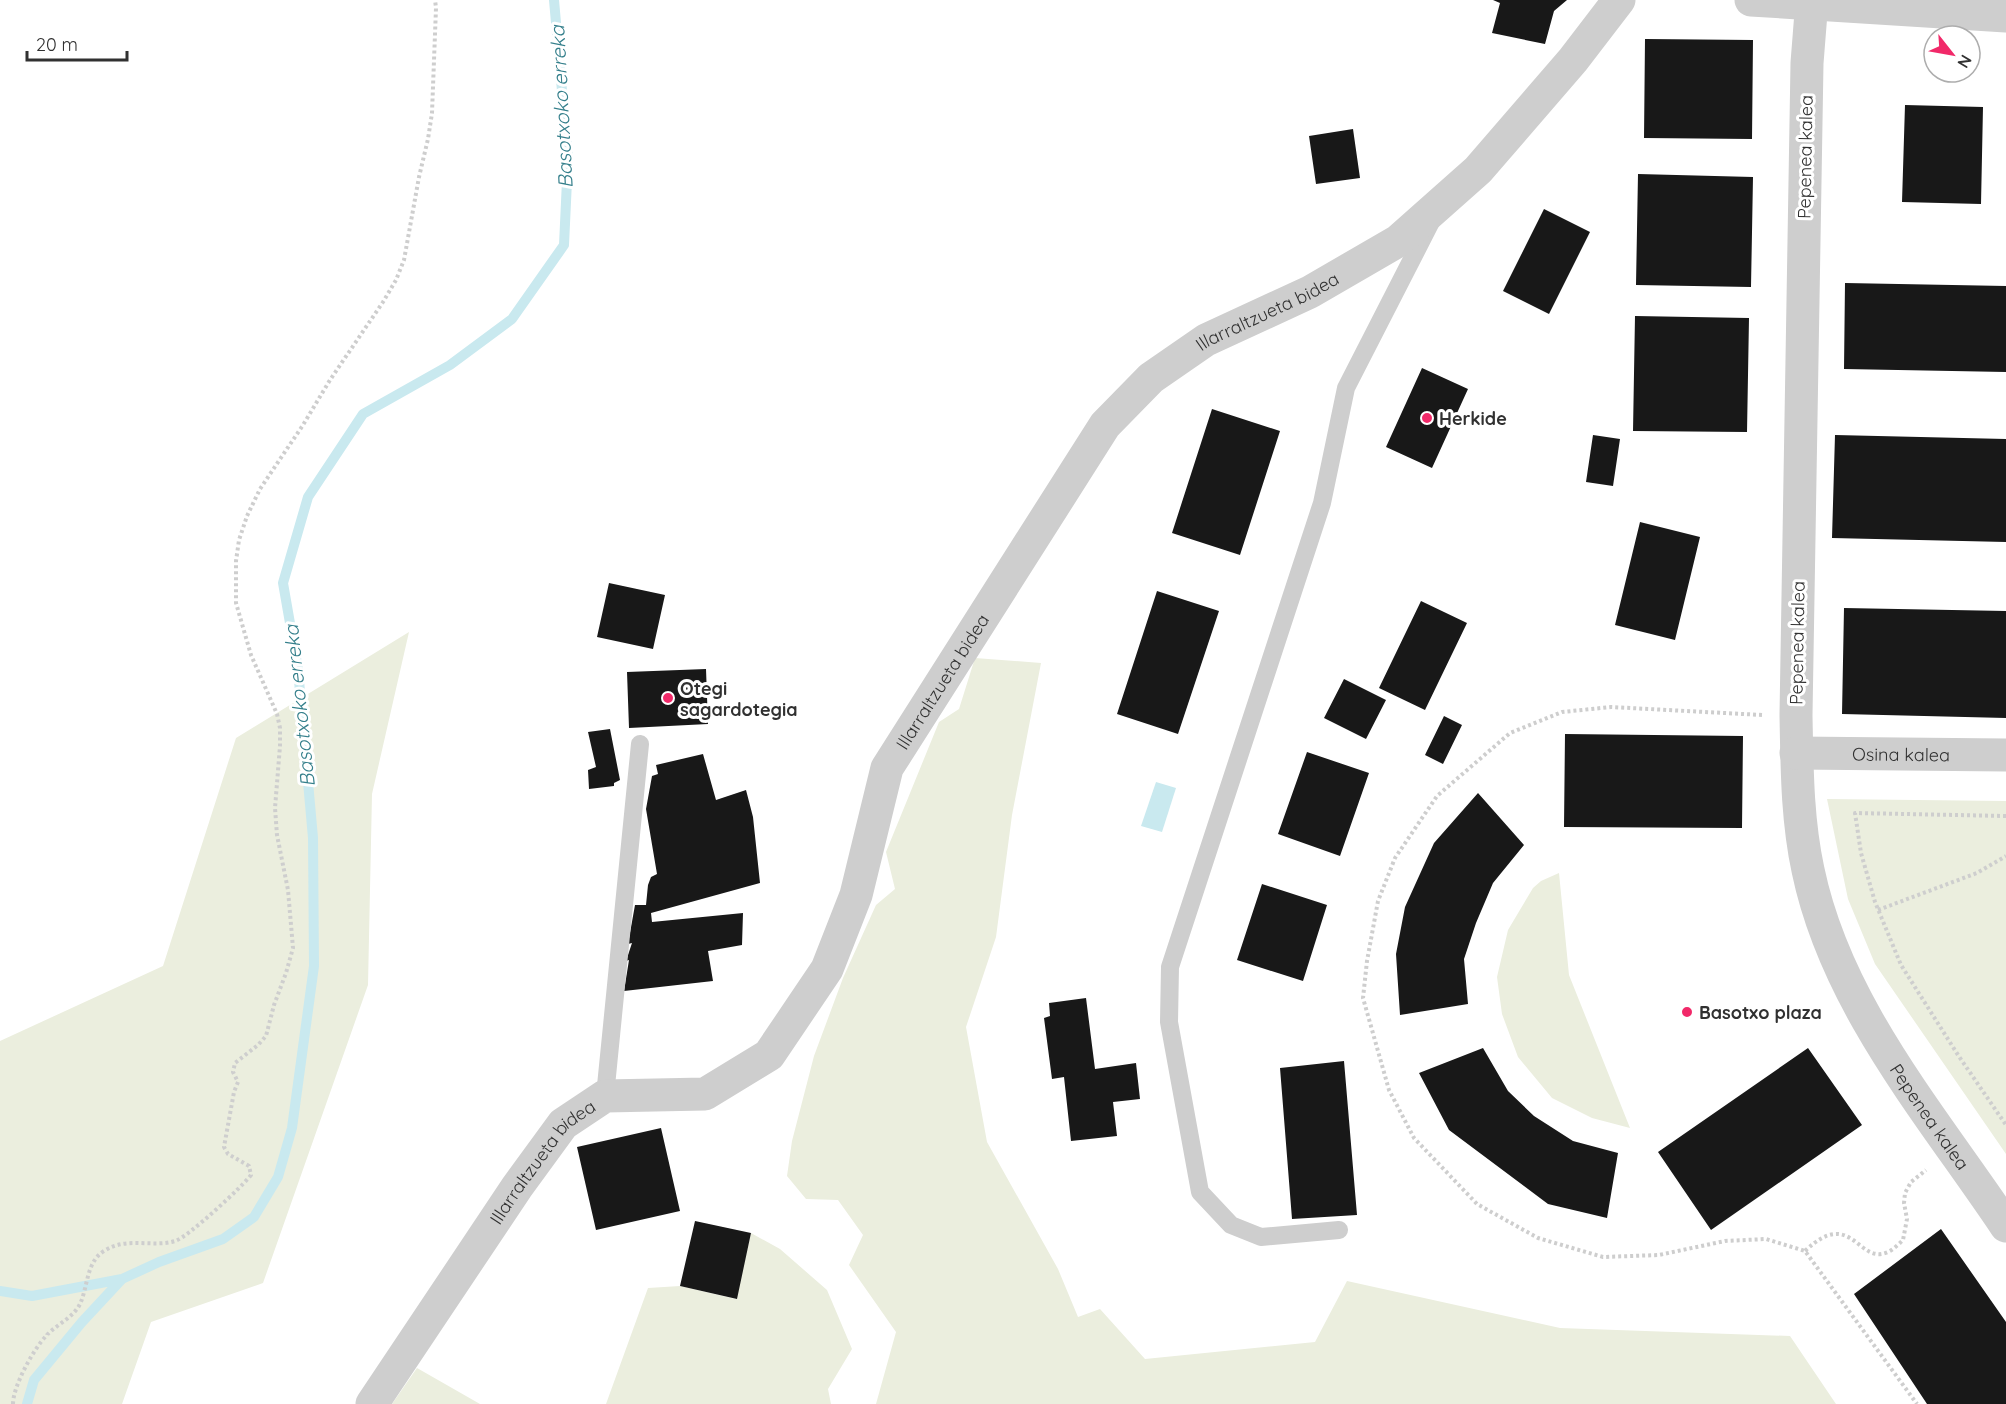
<svg xmlns="http://www.w3.org/2000/svg" width="2006" height="1404" font-family="Quicksand,sans-serif">
<style>
.green{fill:#ebeede}
.water{fill:#c9e9ef}
.lines{fill:none;stroke-linecap:round;stroke-linejoin:round}
.stream{stroke:#c9e9ef;stroke-width:10}
.building{fill:#181818}
.path{stroke:#cecece;stroke-width:4;stroke-dasharray:3 3;stroke-linecap:butt}
.lane{stroke:#cecece;stroke-width:18}
.street{stroke:#cecece;stroke-width:33}
.poi-dot{fill:#f12969;stroke:#fff;stroke-width:2}
.labels{text-anchor:middle;dominant-baseline:central;stroke-width:6;stroke-linejoin:round;paint-order:stroke}
.street-label{font-size:18px;fill:#313131;stroke:#fff}
.poi-label{font-size:18px;font-weight:bold;fill:#313131;stroke:#fff;text-anchor:start}
.water-label{font-size:20px;font-style:italic;fill:#347f8b;stroke:#fff}
</style>
<rect width="100%" height="100%" fill="#fff"/>
<path class="green" d="M 409,632 L 372,794 L 368,985 L 263,1283 L 151,1322 L 122,1404 L 0,1404 L 0,1041 L 163,966 L 236,738 Z
M 975,658 L 1041,663 L 1012,815 L 996,937 L 966,1027 L 987,1142 L 1058,1269 L 1078,1317 L 1100,1309 L 1145,1359 L 1315,1342 L 1347,1281 L 1560,1328 L 1790,1336 L 1836,1404 L 876,1404 L 896,1332 L 849,1265 L 863,1235 L 838,1200 L 806,1199 L 787,1176 L 792,1141 L 814,1056 L 843,978 L 876,905 L 895,889 L 886,852 L 939,722 L 959,709 Z
M 1827,799 L 2006,801 L 2006,1154 L 1875,964 L 1848,899 Z
M 1559,873 L 1569,975 L 1630,1128 L 1592,1118 L 1552,1098 L 1518,1057 L 1502,1014 L 1497,977 L 1508,930 L 1533,888 L 1541,881 Z
M 751,1233 L 780,1249 L 827,1290 L 852,1349 L 828,1389 L 831,1404 L 606,1404 L 648,1288 L 680,1286 L 736,1299 Z
M 417,1368 L 480,1404 L 392,1404 Z"/>
<path class="water" d="M 1156,782 L 1176,788 L 1162,832 L 1141,826 Z"/>
<g class="lines">
<path class="stream" d="M 0,1291 L 32,1296 L 122,1279
M 27,1404 L 34,1380 L 82,1322 L 122,1279 L 159,1262 L 223,1239 L 254,1217 L 278,1177 L 292,1128 L 314,966 L 313,838 L 298,669 L 283,583 L 308,497 L 363,414 L 450,365 L 512,319 L 564,245 L 568,159 L 554,0"/>
</g>
<path class="building" d="M 1493,0 L 1567,0 L 1554,11 L 1545,44 L 1492,33 L 1500,3 Z
M 1645,39 L 1753,40 L 1752,139 L 1644,138 Z
M 1905,105 L 1983,107 L 1981,204 L 1902,202 Z
M 1353,129 L 1360,178 L 1316,184 L 1309,136 Z
M 1638,174 L 1753,177 L 1751,287 L 1636,285 Z
M 1544,209 L 1590,232 L 1549,314 L 1503,291 Z
M 1845,283 L 2006,286 L 2006,372 L 1844,369 Z
M 1635,316 L 1749,318 L 1747,432 L 1633,431 Z
M 1422,368 L 1468,389 L 1432,468 L 1386,447 Z
M 1212,409 L 1280,431 L 1240,555 L 1172,533 Z
M 1593,435 L 1620,439 L 1613,486 L 1586,482 Z
M 1835,435 L 2006,439 L 2006,542 L 1832,538 Z
M 1640,522 L 1700,537 L 1675,640 L 1615,625 Z
M 609,583 L 665,595 L 653,649 L 597,637 Z
M 1157,591 L 1219,611 L 1178,734 L 1117,714 Z
M 1421,601 L 1467,623 L 1425,710 L 1379,688 Z
M 1844,608 L 2006,611 L 2006,718 L 1842,714 Z
M 706,669 L 708,724 L 629,728 L 627,672 Z
M 1344,679 L 1386,700 L 1366,739 L 1324,718 Z
M 1444,716 L 1462,725 L 1443,764 L 1425,755 Z
M 610,729 L 620,780 L 614,783 L 614,786 L 589,789 L 588,770 L 596,767 L 588,732 Z
M 1565,734 L 1743,736 L 1742,828 L 1564,827 Z
M 1307,752 L 1369,773 L 1340,856 L 1278,834 Z
M 703,754 L 716,800 L 746,790 L 753,817 L 760,883 L 651,913 L 652,922 L 743,913 L 742,945 L 708,951 L 713,981 L 624,991 L 629,960 L 626,961 L 632,943 L 628,944 L 635,905 L 646,905 L 648,885 L 651,877 L 657,874 L 646,809 L 652,776 L 658,774 L 656,765 Z
M 1478,793 L 1524,845 L 1493,883 L 1476,923 L 1464,959 L 1468,1004 L 1400,1015 L 1396,954 L 1405,907 L 1434,843 Z
M 1262,884 L 1327,905 L 1303,981 L 1237,960 Z
M 1086,998 L 1095,1069 L 1136,1063 L 1140,1099 L 1113,1102 L 1117,1136 L 1071,1141 L 1064,1077 L 1052,1079 L 1044,1018 L 1050,1016 L 1049,1003 Z
M 1483,1048 L 1508,1091 L 1534,1116 L 1573,1141 L 1618,1153 L 1607,1218 L 1548,1204 L 1449,1130 L 1419,1073 Z
M 1808,1048 L 1862,1125 L 1711,1230 L 1658,1152 Z
M 1344,1061 L 1357,1215 L 1292,1219 L 1280,1068 Z
M 661,1128 L 680,1211 L 596,1230 L 577,1147 Z
M 695,1221 L 751,1233 L 737,1299 L 680,1286 Z
M 1941,1229 L 2006,1322 L 2006,1404 L 1927,1404 L 1854,1294 Z"/>
<g class="lines">
<path class="path" d="M 1762,715 L 1611,707 L 1562,712 L 1510,733 L 1437,796 L 1395,858 L 1378,901 L 1367,961 L 1363,998 L 1389,1090 L 1414,1138 L 1477,1204 L 1538,1238 L 1603,1257 L 1659,1255 L 1725,1241 L 1766,1239 L 1805,1251 L 1917,1404
M 2006,816 L 1855,813 L 1861,853 L 1875,902 L 1901,965 L 1958,1055 L 2006,1125
M 1878,910 L 1977,873 L 2006,856
M 1805,1251 C 1852,1206 1858,1266 1888,1252 C 1894,1249 1899,1244 1903,1240 L 1907,1219 L 1904,1203 L 1905,1193 L 1911,1182 L 1926,1170
M 13,1404 C 13,1386 34,1348 47,1335 C 57,1324 73,1318 80,1304 C 88,1287 86,1262 104,1251 C 127,1236 152,1248 175,1241 C 187,1238 243,1186 251,1175 L 249,1166 L 228,1154 L 224,1147 L 234,1092 L 238,1082 L 233,1072 L 235,1063 L 258,1045 L 266,1036 L 274,1005 L 286,973 L 293,948 L 288,890 L 277,835 L 275,808 L 280,746 L 280,728 L 277,714 L 251,655 L 236,603 L 236,561 L 239,540 L 247,516 L 260,489 L 303,425 L 330,380 L 383,302 L 396,280 L 404,260 L 419,177 L 428,139 L 432,113 L 436,8 L 435,0"/>
<path class="lane" d="M 605,1096 L 640,744
M 1339,1230 L 1261,1237 L 1231,1225 L 1200,1192 L 1169,1022 L 1170,967 L 1322,503 L 1346,388 L 1431,222"/>
<g class="street">
<path d="M 1751,0 L 2006,16"/>
<path id="s1" d="M 1812,0 L 1807,63 L 1796,715 C 1797,767 1797,819 1808,870 C 1836,1005 1931,1114 2006,1226"/>
<path id="s2" d="M 1796,753 L 2006,755"/>
<path id="s3" d="M 372,1404 L 517,1187 L 563,1124 L 605,1096 L 705,1094 L 769,1055 L 827,969 L 856,895 L 887,768 L 1105,425 L 1151,378 L 1206,340 L 1310,292 L 1398,241 L 1478,170 L 1573,60 L 1619,0"/>
</g>
</g>
<g class="poi-dot">
<circle cx="1427" cy="418" r="6"/>
<circle cx="668" cy="698" r="6"/>
<circle cx="1687" cy="1012" r="6"/>
</g>
<g class="labels">
<g class="street-label">
<text transform="translate(1805 157) rotate(-89)">Pepenea kalea</text>
<text stroke="none"><textPath href="#s3" startOffset="1485">Illarraltzueta bidea</textPath></text>
<text transform="translate(1797 643) rotate(-89)">Pepenea kalea</text>
<text stroke="none"><textPath href="#s3" startOffset="981">Illarraltzueta bidea</textPath></text>
<text stroke="none"><textPath href="#s2" startOffset="105">Osina kalea</textPath></text>
<text stroke="none"><textPath href="#s1" startOffset="1148">Pepenea kalea</textPath></text>
<text stroke="none"><textPath href="#s3" startOffset="297">Illarraltzueta bidea</textPath></text>
</g>
<g class="poi-label">
<text x="1439" y="418">Herkide</text>
<text x="680" y="688">Otegi<tspan x="680" dy="21">sagardotegia</tspan></text>
<text x="1699" y="1012">Basotxo plaza</text>
</g>
<g class="water-label">
<text transform="translate(561 107) rotate(-93)">Basotxoko erreka</text>
<text transform="translate(299 706) rotate(-96)">Basotxoko erreka</text>
</g>
</g>
<g transform="translate(1952 54) rotate(121)"><circle r="28" fill="#ffffff" stroke="#adadad" stroke-width="1.5"/>
<path d="M0-4.5L10 22L0 15L-10 22Z" fill="#f12969"/>
<text y="-9" font-size="16" font-weight="bold" text-anchor="middle" fill="#313131">N</text>
</g>
<path d="M27 51v9h100v-9" fill="none" stroke="#313131" stroke-width="3"/>
<text x="36" y="51" font-size="18" fill="#313131" stroke="#ffffff" stroke-width="4.5" paint-order="stroke">20 m</text>
</svg>
